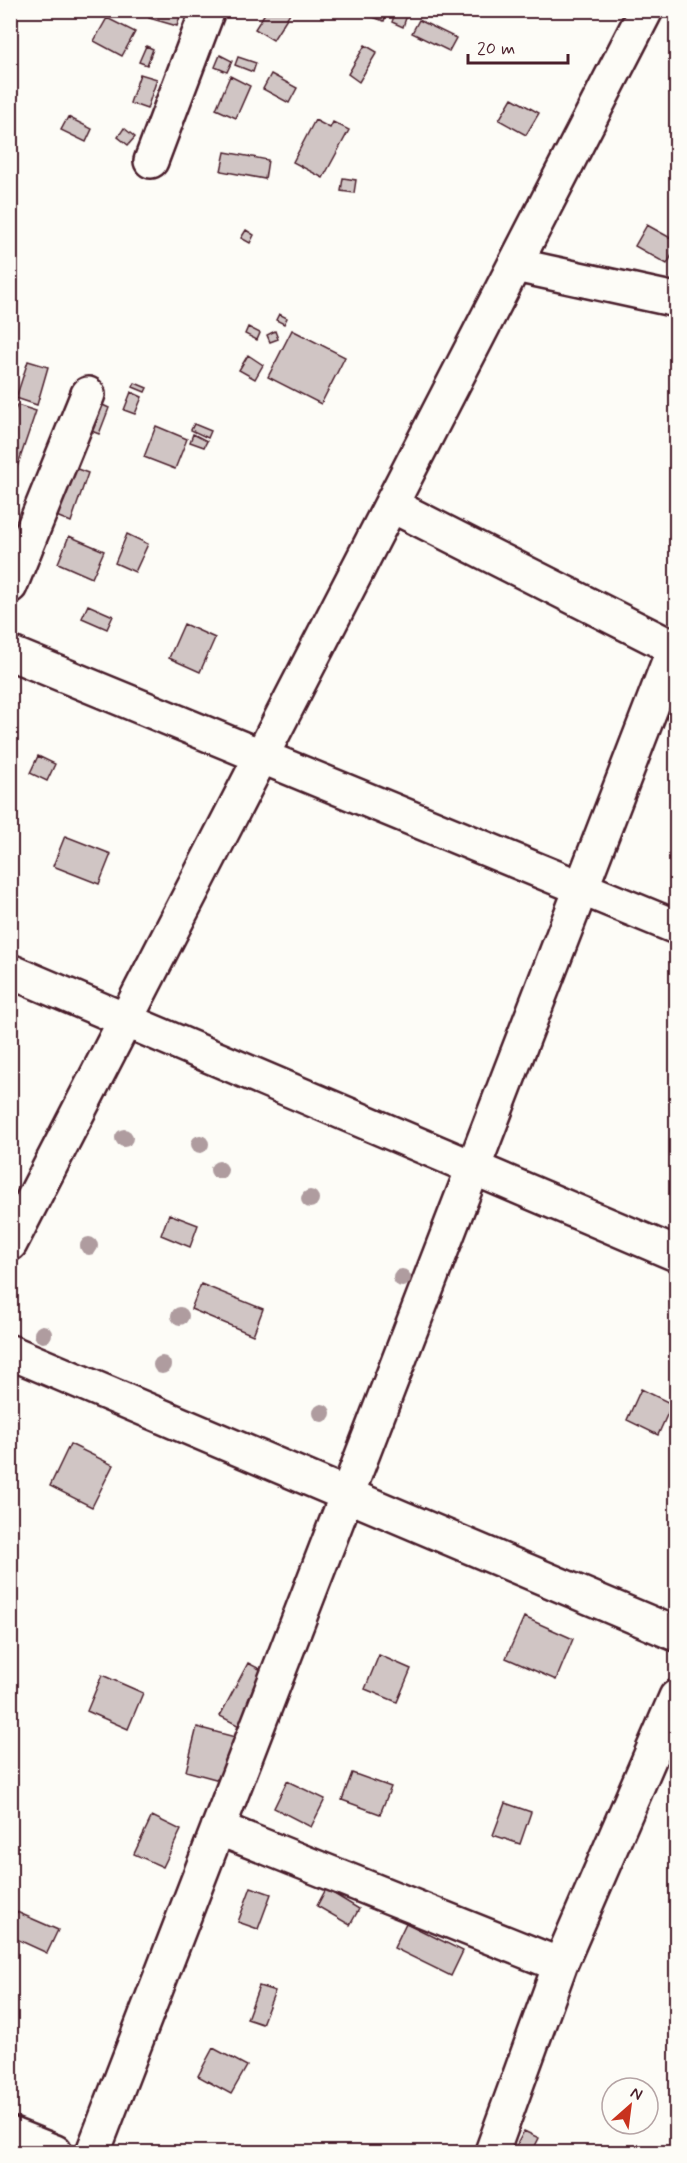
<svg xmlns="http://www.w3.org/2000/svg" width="687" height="2163" font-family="Mynerve,sans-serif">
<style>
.building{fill:#d0c5c4;stroke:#4a1f2b;stroke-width:1.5}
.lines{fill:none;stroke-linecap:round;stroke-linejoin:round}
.minor-casing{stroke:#4a1f2b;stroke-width:38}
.minor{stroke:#fdfcf7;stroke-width:33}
.tree{fill:#af9c9f}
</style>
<rect width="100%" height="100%" fill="#fdfcf7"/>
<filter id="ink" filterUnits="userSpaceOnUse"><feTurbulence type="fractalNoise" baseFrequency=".0167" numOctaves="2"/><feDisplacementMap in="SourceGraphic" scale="12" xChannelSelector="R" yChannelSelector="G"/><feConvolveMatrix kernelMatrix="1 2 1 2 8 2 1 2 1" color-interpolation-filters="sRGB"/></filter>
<g filter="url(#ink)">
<path class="building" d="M 151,10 L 182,10 L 177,26 L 149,18 Z
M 267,10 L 292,10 L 273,40 L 255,29 Z
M 353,10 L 388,10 L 384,21 Z
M 396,10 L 407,15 L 403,27 L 392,22 Z
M 107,18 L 135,32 L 122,56 L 94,41 Z
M 419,20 L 456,38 L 449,51 L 412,33 Z
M 365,45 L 377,52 L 359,82 L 348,74 Z
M 146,46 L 153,49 L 147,65 L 139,62 Z
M 220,55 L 232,61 L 227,72 L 215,67 Z
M 238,57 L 256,63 L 253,72 L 235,65 Z
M 140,74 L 157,79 L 147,109 L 130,103 Z
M 271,74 L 297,88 L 289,103 L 263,89 Z
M 230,76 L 250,86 L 236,118 L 216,109 Z
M 512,98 L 539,113 L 526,135 L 499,120 Z
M 68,117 L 92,129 L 86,142 L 61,130 Z
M 315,120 L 330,128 L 333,122 L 349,130 L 323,178 L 293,162 Z
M 124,128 L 135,137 L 128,145 L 118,137 Z
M 225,152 L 268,160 L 265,179 L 221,171 Z
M 343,178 L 356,180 L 354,193 L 341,191 Z
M 647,225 L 676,241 L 676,248 L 667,264 L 635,246 Z
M 246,230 L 254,235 L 250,243 L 241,238 Z
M 279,314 L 287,318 L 284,324 L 276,320 Z
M 248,327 L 260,333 L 257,340 L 245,334 Z
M 292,330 L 345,357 L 321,404 L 268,377 Z
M 275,331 L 278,339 L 270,342 L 267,335 Z
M 248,355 L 263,365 L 255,379 L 239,370 Z
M 28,361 L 48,367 L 37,405 L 16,398 Z
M 135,383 L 147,388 L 145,392 L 133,387 Z
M 131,392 L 142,397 L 135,414 L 124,410 Z
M 94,401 L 109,408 L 99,434 L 84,428 Z
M 17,405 L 36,411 L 11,485 L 10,423 Z
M 194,424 L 211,431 L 208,438 L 191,430 Z
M 156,426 L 187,439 L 175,469 L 144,457 Z
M 193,434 L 207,441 L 204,447 L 190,442 Z
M 72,467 L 88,473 L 71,522 L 54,515 Z
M 127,534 L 148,544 L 135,572 L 115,563 Z
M 69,536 L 104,551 L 92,578 L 58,563 Z
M 88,605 L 113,616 L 107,629 L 82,618 Z
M 184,624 L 215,638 L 200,672 L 169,658 Z
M 38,756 L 55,764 L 47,781 L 30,773 Z
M 65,836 L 111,854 L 99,884 L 53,866 Z
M 169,1214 L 198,1225 L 190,1247 L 161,1235 Z
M 201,1284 L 263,1309 L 253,1335 L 191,1309 Z
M 641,1389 L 672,1404 L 658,1435 L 627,1420 Z
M 70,1444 L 113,1465 L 92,1507 L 50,1486 Z
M 524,1617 L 573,1639 L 556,1680 L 506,1658 Z
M 379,1655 L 411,1669 L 397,1702 L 365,1689 Z
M 248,1663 L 275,1677 L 247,1730 L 220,1716 Z
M 102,1675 L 143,1693 L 128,1729 L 87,1711 Z
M 197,1727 L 235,1737 L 223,1781 L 186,1771 Z
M 352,1773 L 391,1787 L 380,1814 L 342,1800 Z
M 287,1781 L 325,1799 L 311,1827 L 274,1808 Z
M 505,1803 L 531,1812 L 520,1844 L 493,1835 Z
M 152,1816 L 181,1830 L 163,1867 L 134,1854 Z
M 251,1887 L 271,1894 L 258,1929 L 238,1922 Z
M 326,1889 L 359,1909 L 350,1925 L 317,1906 Z
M 10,1909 L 58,1930 L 47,1953 L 10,1936 Z
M 406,1923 L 463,1951 L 451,1976 L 394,1948 Z
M 259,1986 L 275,1991 L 262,2024 L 247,2019 Z
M 213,2048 L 247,2066 L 231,2094 L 198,2076 Z
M 524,2131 L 539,2138 L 532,2152 L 513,2152 Z"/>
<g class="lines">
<g class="minor-casing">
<path id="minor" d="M 151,161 L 208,10
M 515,265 L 676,300
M 391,505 L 676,649
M 10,586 L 88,394
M 10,653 L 676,927
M 10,971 L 676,1254
M 10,1244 L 646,10
M 10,1352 L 676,1634
M 218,1828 L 560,1965
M 10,2134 L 55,2152
M 93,2152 L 676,643
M 492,2152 L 560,1965 L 676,1697"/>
</g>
<use href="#minor" class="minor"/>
</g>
<g class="tree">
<circle cx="124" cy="1138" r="9"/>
<circle cx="200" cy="1144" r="9"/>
<circle cx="219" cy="1170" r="9"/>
<circle cx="310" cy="1199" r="9"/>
<circle cx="89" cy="1246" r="9"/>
<circle cx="402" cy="1278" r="9"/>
<circle cx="180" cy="1316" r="9"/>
<circle cx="43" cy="1334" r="9"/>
<circle cx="162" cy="1365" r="9"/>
<circle cx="322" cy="1413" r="9"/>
</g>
</g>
<rect width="687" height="2163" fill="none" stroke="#fdfcf7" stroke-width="36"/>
<rect x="18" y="18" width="651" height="2127" fill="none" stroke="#4a1f2b" stroke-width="2" filter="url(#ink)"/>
<g transform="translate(630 2106) rotate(28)"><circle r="28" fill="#fdfcf7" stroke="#b5a4a5" stroke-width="1.5"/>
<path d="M0-4.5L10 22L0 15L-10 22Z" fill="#c8321e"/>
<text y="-9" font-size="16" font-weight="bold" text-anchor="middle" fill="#4a1f2b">N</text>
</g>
<path d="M468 54v9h100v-9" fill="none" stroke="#4a1f2b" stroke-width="3"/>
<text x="477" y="54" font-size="18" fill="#4a1f2b" stroke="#fdfcf7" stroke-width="4.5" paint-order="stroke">20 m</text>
</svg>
